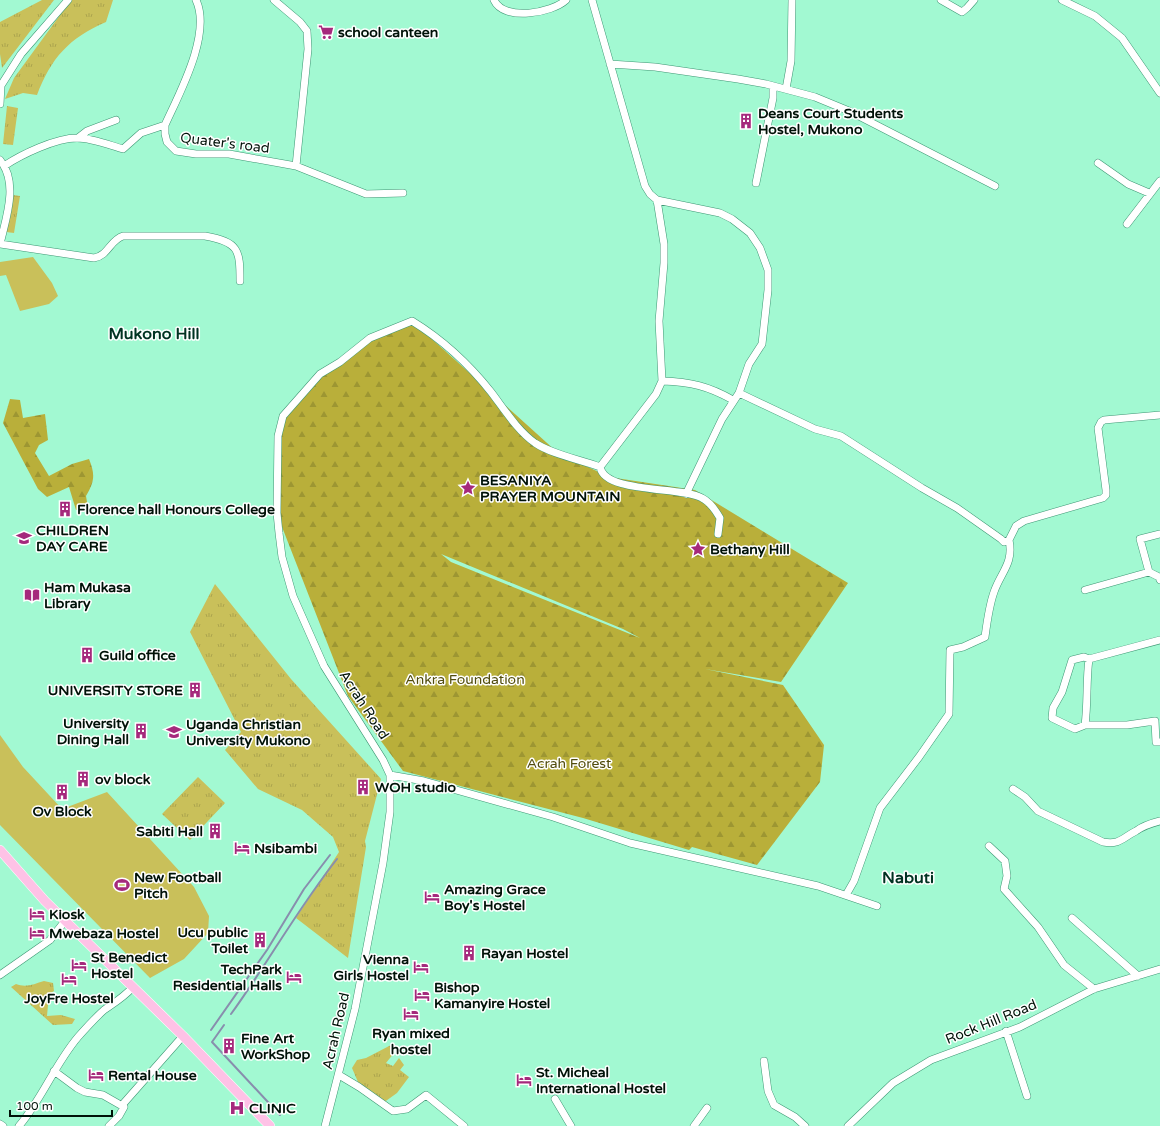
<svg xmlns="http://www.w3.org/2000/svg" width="1160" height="1126" font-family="'Varela Round',sans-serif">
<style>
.grass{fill:url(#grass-tufts)}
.forest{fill:url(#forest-firs);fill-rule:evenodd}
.park{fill:#c9c05a}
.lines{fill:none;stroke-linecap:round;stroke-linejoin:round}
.stream{stroke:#888ead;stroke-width:2}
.minor-casing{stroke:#3e9774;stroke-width:8}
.major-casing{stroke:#fff;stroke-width:10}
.minor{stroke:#fff;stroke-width:7}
.major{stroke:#fec2e6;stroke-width:9}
.labels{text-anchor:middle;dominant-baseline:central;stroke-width:3;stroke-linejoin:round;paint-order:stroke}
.poi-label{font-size:14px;font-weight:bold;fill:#001208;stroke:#fff;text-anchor:start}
.street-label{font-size:14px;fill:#001208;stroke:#fff}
.park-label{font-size:14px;fill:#514c0d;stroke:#fff}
.quarter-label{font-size:16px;font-weight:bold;fill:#032;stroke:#fff}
</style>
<defs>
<pattern id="grass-tufts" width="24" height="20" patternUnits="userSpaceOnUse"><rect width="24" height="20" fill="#c9c05a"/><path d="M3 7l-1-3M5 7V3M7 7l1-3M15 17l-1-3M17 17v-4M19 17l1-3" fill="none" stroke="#aba44d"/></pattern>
<pattern id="forest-firs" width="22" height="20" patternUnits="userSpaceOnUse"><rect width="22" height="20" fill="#b9af3a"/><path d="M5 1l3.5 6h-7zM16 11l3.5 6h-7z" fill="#9d9632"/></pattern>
</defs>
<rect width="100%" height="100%" fill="#a2f9d2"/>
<path class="grass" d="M 42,0 L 54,0 L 2,68 L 0,54 L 0,22 Z
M 71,0 L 113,0 L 106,22 C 69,38 51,58 37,95 L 23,93 L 5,99 L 14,78 Z
M 7,106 L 18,108 L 13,145 L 3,144 Z
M 13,195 L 20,196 L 14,233 L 6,232 Z
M 215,584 L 291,679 L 381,779 L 365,841 L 366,847 L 348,958 L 296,918 L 339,852 L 333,837 L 302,810 L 258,789 L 225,750 L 241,732 L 190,632 Z
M 198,777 L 225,803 L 190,840 L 162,814 Z
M 44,981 L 53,983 L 54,991 L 49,994 L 47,1016 L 61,1015 L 75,1019 L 72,1024 L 53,1025 L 11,987 L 16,984 C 26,988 34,984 44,981 Z
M 393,1044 L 394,1053 L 386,1063 L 393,1066 L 399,1058 L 404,1065 L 400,1070 L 409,1077 L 397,1093 L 383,1103 L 358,1082 L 352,1068 L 357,1060 L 366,1058 Z"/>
<path class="forest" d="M 412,321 L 557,452 L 609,477 L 695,490 L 848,583 L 781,682 L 705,669 L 783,685 L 824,745 L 820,782 L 757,865 L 692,847 L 689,850 L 583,818 L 403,771 L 348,696 L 275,509 L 277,509 L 283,416 L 320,374 L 370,338 ZM 441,554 L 623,629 L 640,638 L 451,562 Z
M 10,399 L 20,400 L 23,418 L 45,414 L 48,440 L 39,445 L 35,453 L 49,476 L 72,464 L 89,459 C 95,474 95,481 86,496 L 88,508 L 76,510 L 69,487 L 47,497 L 38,489 L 3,423 Z"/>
<path class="park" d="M 33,257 L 52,283 L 58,296 L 49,304 L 20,311 L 6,275 L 0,276 L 0,262 Z
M 0,735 L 23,767 L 62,809 L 107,792 L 194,887 L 209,916 L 208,933 L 184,959 L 150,978 L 0,825 Z"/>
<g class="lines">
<path class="stream" d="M 231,1014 C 268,963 298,908 337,859
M 224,1025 L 212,1042 L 280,1115
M 211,1030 L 267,950 L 304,889 L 330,855"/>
<g class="minor-casing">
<path id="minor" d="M 196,0 C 212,34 179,94 165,125 L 165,134 L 167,142 L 176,151 L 196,154 L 229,154 L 296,166 L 366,194 L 403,193
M 274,0 L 300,22 L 307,31 L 308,49 L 296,166
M 494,0 C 504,22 552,13 566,0
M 592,0 L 645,186 L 650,194 L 657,200 L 720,213 L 732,219 L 750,233 L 760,248 L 768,270 L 768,290 L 762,344 L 749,364 L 739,393 L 722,419 L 686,494
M 941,0 L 962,12 L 967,8 L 974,0
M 1062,0 L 1095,16 L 1122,38 L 1160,93
M 610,64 L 655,67 L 738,79 L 766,84 L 815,97 L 849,111 L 995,186
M 0,87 L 21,54 L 68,0
M 786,89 L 791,61 L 792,0
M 0,104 L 1,85
M 78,138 L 87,131 L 116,120
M 0,160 C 19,183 6,218 0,244
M 1098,163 L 1128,184 L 1149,193
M 4,166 C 22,154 56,138 77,138 C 92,138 109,145 123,149 L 141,133 L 165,125
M 756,183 L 773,98 L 773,86
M 657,200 L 664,244 L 664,263 L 659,321 L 662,381 L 656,394 L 600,467 C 605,494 682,486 702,498 C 710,502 716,511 720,518 L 718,534
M 1127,224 L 1160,181
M 0,244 L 94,258 C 108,256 110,240 123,236 L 205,236 C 239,242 240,250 240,281
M 662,381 C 691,382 708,386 733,400
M 739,393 L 815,429 L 841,436 L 922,488 L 957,508 L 1001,539 L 1004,542 L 1009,540
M 1160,534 L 1140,539 L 1149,572 L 1159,577 L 1160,580
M 1085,590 L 1149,572
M 1089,659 C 1086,681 1088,703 1085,725 L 1075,729 L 1052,718 L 1053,708 L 1062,692 L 1072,660 L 1084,657 L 1089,659 L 1160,640
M 1085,725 L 1127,725 L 1155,721 L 1156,742 L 1160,742
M 390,775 L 424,781 L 553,817 L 630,843 L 818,886 L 877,906
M 1013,789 L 1025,797 L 1038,811 L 1103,842 C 1120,845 1122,838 1136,831 C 1143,826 1152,823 1160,821
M 989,846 L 1005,861 L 1007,876 L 1004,889 L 1038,927 L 1064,965 L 1094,989
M 846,895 L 854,881 L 880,808 L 919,757 L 949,714 L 950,650 L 963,647 L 985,637 C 987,622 989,606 994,592 C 1001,572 1014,563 1009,540 L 1016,526 L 1024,521 L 1103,498 L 1106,495 L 1106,490 L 1098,428 L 1101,422 L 1104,420 L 1160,415
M 1072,918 L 1138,976
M 0,975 L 50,940 L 65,921
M 1006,1031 L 1027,1096
M 764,1061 L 768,1091 L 774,1105 L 795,1117 L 805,1126
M 54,1071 L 77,1088 L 85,1092 L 103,1095 L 124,1107 L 123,1104 L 183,1036
M 339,1075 L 359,1087 L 393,1111 L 407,1109 L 426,1095 L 464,1126
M 555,1099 L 571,1126
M 0,1124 L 3,1126
M 19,1126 C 42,1099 55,1064 78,1037 C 86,1028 95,1018 104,1010 C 114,1003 124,997 132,988
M 109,1126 L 119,1116 L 124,1107
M 325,1126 L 355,1009 L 383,863 L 390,812 L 390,775 L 383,760 L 324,666 L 293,596 L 282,557 L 279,533 L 277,513 L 278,436 L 283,416 L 320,374 L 340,362 L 370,338 L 412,321 C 443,340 468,363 491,392 C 504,409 517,430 535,443 C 551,454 581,460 600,467
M 694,1126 L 707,1108
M 848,1126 L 893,1083 L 931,1060 L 1020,1027 L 1094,989 L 1160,969"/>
</g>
<g class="major-casing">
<path id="major" d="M 0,850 L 45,901 L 183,1036 L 270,1126"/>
</g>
<use href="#minor" class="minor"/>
<use href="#major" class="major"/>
</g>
<defs>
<g id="supermarket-bare" transform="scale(1.2)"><path d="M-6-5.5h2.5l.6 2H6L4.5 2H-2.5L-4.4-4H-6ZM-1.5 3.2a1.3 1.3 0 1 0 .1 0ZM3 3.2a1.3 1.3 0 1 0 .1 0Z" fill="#a5297c" stroke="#fff" stroke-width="2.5" paint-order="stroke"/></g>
<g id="building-bare" transform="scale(1.2)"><path d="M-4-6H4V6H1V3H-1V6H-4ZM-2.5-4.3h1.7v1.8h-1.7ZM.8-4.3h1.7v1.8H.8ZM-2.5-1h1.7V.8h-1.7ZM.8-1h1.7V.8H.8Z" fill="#a5297c" stroke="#fff" stroke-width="2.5" paint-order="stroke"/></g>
<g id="sight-bare" transform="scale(1.2)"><path d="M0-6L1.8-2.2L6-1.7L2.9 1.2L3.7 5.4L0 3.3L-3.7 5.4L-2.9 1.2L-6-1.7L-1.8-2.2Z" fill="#a5297c" stroke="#fff" stroke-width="2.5" paint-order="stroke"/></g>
<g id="school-bare" transform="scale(1.2)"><path d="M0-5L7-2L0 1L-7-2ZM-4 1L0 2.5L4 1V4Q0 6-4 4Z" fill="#a5297c" stroke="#fff" stroke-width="2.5" paint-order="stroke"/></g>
<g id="library-bare" transform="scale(1.2)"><path d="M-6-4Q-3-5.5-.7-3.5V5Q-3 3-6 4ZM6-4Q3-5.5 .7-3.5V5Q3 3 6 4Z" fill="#a5297c" stroke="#fff" stroke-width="2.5" paint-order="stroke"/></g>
<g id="university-bare" transform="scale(1.2)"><path d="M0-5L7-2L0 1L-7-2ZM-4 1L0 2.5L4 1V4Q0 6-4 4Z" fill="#a5297c" stroke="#fff" stroke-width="2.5" paint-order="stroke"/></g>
<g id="hotel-bare" transform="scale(1.2)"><path d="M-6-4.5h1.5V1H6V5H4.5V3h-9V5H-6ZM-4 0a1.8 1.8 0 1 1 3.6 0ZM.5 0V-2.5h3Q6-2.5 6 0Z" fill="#a5297c" stroke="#fff" stroke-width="2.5" paint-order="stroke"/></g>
<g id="stadium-bare" transform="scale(1.2)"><path d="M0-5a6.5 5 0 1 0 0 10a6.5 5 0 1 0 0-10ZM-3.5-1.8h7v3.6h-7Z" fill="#a5297c" stroke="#fff" stroke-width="2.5" paint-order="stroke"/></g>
<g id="hospital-bare" transform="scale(1.2)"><path d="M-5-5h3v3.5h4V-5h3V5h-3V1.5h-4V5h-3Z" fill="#a5297c" stroke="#fff" stroke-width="2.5" paint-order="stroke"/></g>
</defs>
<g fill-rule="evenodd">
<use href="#supermarket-bare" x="326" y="32"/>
<use href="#building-bare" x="746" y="121"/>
<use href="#sight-bare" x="468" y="488"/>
<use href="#building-bare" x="65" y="509"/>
<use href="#school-bare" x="24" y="538"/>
<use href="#sight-bare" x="698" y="549"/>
<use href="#library-bare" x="32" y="595"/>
<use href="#building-bare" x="87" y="655"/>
<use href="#building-bare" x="195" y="690"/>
<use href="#building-bare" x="141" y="731"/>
<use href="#university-bare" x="174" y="732"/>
<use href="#building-bare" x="83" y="779"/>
<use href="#building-bare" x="363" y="787"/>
<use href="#building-bare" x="62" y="792"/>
<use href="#building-bare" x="215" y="831"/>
<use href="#hotel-bare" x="242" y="848"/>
<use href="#stadium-bare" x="122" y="885"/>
<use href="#hotel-bare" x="432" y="897"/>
<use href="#hotel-bare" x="37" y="914"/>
<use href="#hotel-bare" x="37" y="933"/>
<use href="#building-bare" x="260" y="940"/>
<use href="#building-bare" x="469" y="953"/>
<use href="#hotel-bare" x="79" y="965"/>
<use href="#hotel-bare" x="421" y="967"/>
<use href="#hotel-bare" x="294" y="977"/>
<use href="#hotel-bare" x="69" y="979"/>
<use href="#hotel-bare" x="422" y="995"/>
<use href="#hotel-bare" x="411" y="1014"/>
<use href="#building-bare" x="229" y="1046"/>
<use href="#hotel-bare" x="96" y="1075"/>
<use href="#hotel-bare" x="524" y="1080"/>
<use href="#hospital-bare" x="237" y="1108"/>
</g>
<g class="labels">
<g class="poi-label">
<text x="338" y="32">school canteen</text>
<text x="758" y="113">Deans Court Students<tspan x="758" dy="16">Hostel, Mukono</tspan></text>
<text x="480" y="480">BESANIYA<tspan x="480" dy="16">PRAYER MOUNTAIN</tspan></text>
<text x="77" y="509">Florence hall Honours College</text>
<text x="36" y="530">CHILDREN<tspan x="36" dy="16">DAY CARE</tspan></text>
<text x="710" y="549">Bethany Hill</text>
<text x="44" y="587">Ham Mukasa<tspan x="44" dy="16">Library</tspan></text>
<text x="99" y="655">Guild office</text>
<text x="183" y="690" text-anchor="end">UNIVERSITY STORE</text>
<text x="129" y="723" text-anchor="end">University<tspan x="129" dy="16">Dining Hall</tspan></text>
<text x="186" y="724">Uganda Christian<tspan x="186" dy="16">University Mukono</tspan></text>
<text x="95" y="779">ov block</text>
<text x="375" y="787">WOH studio</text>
<text x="62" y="811" text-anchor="middle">Ov Block</text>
<text x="203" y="831" text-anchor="end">Sabiti Hall</text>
<text x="254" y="848">Nsibambi</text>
<text x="134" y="877">New Football<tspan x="134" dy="16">Pitch</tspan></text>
<text x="444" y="889">Amazing Grace<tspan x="444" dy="16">Boy's Hostel</tspan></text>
<text x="49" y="914">Kiosk</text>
<text x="248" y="932" text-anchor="end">Ucu public<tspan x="248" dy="16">Toilet</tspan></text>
<text x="49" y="933">Mwebaza Hostel</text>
<text x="481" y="953">Rayan Hostel</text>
<text x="91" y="957">St Benedict<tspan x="91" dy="16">Hostel</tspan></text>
<text x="409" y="959" text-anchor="end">Vienna<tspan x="409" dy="16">Girls Hostel</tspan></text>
<text x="282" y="969" text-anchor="end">TechPark<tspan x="282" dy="16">Residential Halls</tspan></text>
<text x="434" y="987">Bishop<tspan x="434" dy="16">Kamanyire Hostel</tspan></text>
<text x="69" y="998" text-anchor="middle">JoyFre Hostel</text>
<text x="411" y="1033" text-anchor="middle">Ryan mixed<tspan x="411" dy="16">hostel</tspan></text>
<text x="241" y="1038">Fine Art<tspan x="241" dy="16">WorkShop</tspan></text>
<text x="536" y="1072">St. Micheal<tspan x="536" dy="16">International Hostel</tspan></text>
<text x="108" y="1075">Rental House</text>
<text x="249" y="1108">CLINIC</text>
</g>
<g class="street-label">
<text transform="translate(225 143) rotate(7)">Quater's road</text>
<text transform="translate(364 705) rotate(57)">Acrah Road</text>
<text transform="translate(991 1022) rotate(-22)">Rock Hill Road</text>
<text transform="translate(336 1031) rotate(-77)">Acrah Road</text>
</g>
<g class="park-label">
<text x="465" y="679">Ankra Foundation</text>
<text x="569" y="763">Acrah Forest</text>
</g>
<g class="quarter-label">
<text x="154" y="334">Mukono Hill</text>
<text x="908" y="878">Nabuti</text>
</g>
</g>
<path d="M10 1110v6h102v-6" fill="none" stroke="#001208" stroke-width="2"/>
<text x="16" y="1110" font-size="12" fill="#001208" stroke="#ffffff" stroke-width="3" paint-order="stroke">100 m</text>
</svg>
